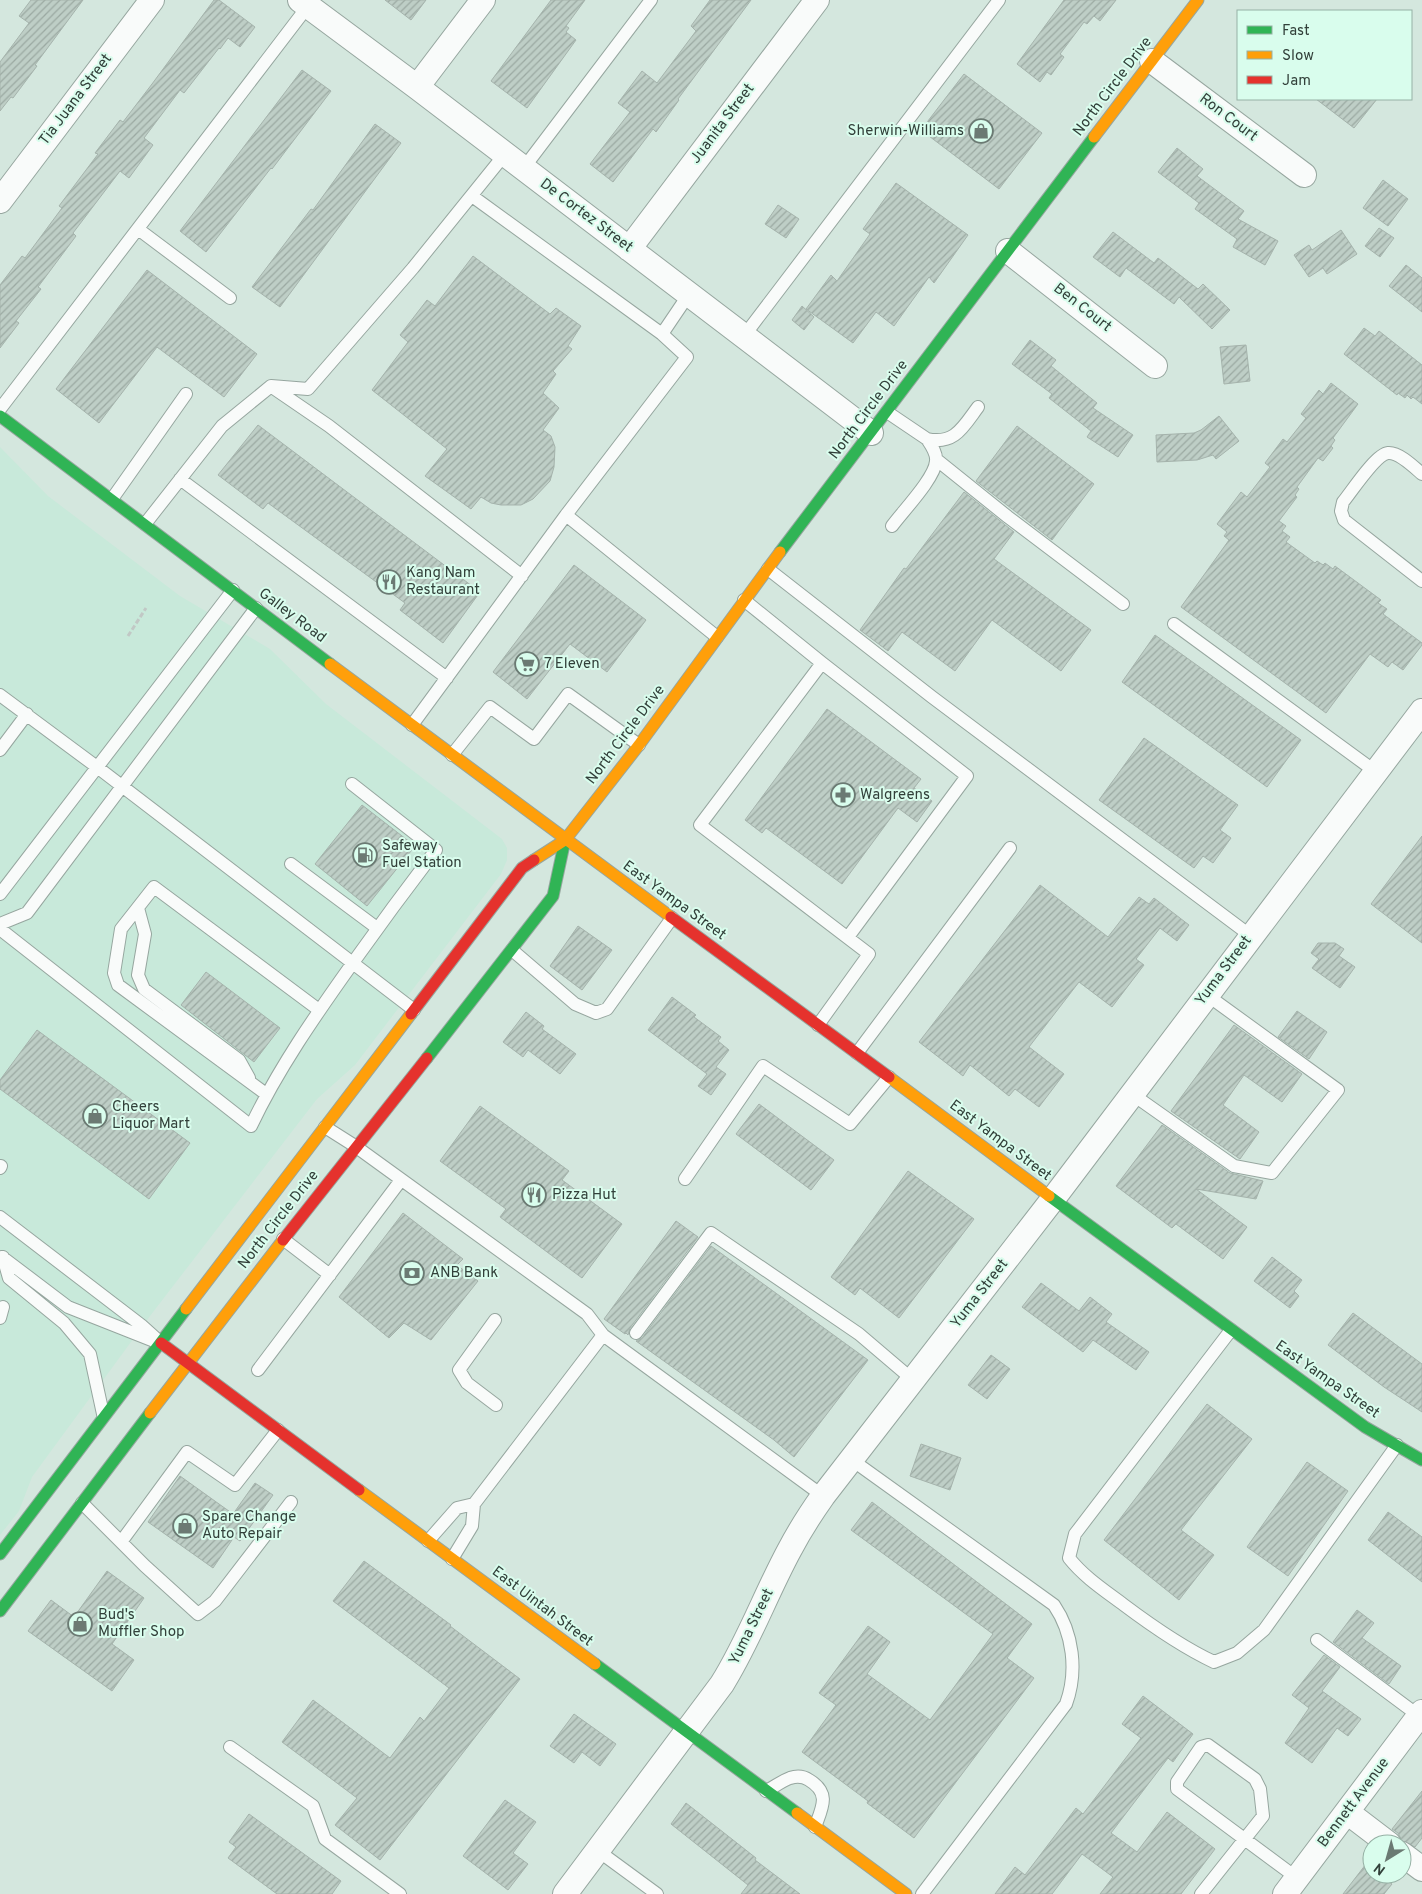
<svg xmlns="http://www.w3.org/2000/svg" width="1422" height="1894" font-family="Overpass,sans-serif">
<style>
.built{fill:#c8e9da}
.building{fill:url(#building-hatch);stroke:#a5b3ac}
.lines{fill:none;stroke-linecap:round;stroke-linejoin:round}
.lane-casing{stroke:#96a69f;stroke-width:14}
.street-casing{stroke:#96a69f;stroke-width:26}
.fast-casing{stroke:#96a69f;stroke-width:13}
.slow-casing{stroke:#96a69f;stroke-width:13}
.jam-casing{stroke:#96a69f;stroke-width:13}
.path{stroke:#c1c8c5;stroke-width:3;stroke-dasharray:5 2.5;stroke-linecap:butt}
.lane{stroke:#f9fbfa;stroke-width:12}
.street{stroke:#f9fbfa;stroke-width:24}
.fast{stroke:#30b455;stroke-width:11}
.slow{stroke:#ff9f0a;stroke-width:11}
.jam{stroke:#e5322d;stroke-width:11}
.labels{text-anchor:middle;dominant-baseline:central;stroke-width:4;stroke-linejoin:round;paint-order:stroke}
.street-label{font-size:15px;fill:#32403a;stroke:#d9fded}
.poi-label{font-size:15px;fill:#32403a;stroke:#d9fded;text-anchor:start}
</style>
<defs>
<pattern id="building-hatch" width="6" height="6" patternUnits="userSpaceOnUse" patternTransform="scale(1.25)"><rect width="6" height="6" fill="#becec6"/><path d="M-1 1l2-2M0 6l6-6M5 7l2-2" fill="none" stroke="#9ba9a2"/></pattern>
</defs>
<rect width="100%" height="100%" fill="#d4e7de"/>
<path class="built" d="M 0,447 L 48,496 L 180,596 L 270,649 L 326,704 L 502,839 L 507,848 L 507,860 L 501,874 L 355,1065 L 317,1099 L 150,1316 L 32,1477 L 19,1511 L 0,1535 Z"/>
<path class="building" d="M 31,0 L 83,0 L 35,65 L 37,66 L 13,98 L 11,97 L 0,111 L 0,62 L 29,23 L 19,16 Z
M 214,0 L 219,0 L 255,27 L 240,47 L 228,38 L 220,49 L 219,48 L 184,93 L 180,90 L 144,138 L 153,145 L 129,178 L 120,171 L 73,233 L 76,236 L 38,287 L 41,289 L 16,321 L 19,323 L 0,348 L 0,285 L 22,256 L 25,258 L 62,208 L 59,206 L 98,154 L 95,153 L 120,120 L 123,122 L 152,84 Z
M 385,0 L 426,0 L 411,20 Z
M 551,0 L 585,0 L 566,26 L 569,28 L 566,32 L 576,40 L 527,108 L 491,81 Z
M 710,0 L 751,0 L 678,99 L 679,100 L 656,132 L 653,129 L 613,182 L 590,164 L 630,112 L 618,103 L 642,71 L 657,83 L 696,31 L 691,26 Z
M 1064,0 L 1116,0 L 1100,21 L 1094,16 L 1087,24 L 1084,22 L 1060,54 L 1064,57 L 1051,75 L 1047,72 L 1040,82 L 1017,64 Z
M 302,70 L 331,91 L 272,169 L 271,168 L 206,252 L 180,231 Z
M 964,74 L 1042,133 L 999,189 L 921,130 Z
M 1316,99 L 1377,99 L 1354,128 Z
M 375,124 L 401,143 L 280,307 L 252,287 L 311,209 L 313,210 Z
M 1177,148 L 1203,169 L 1197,176 L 1244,211 L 1238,219 L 1278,241 L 1265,265 L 1233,247 L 1237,239 L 1195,209 L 1199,203 L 1158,172 Z
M 1383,180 L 1408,199 L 1388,226 L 1363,208 Z
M 896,183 L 968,235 L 934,283 L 929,277 L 894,326 L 876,312 L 853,343 L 806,309 L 831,275 L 837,281 L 870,234 L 863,229 Z
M 778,205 L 799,219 L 786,238 L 765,224 Z
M 1379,228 L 1394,238 L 1380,257 L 1365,246 Z
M 1341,230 L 1357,254 L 1327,274 L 1323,268 L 1309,277 L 1294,255 L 1309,245 L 1312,250 Z
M 1113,232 L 1154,263 L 1158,258 L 1198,289 L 1203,284 L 1230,310 L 1212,329 L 1179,297 L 1174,304 L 1126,268 L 1120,277 L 1093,257 Z
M 473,256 L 550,314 L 556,308 L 581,326 L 568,346 L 572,349 L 553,371 L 556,374 L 543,393 L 559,408 L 543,430 L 551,436 L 555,447 L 554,467 L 550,481 L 533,499 L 521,505 L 501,505 L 491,503 L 481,497 L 471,509 L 425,476 L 447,449 L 372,390 L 408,342 L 400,335 L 427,300 L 435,306 Z
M 1406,265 L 1422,278 L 1422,312 L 1389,286 Z
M 147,270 L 257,354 L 224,397 L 157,347 L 99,423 L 56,389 Z
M 802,306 L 814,317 L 804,330 L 792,320 Z
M 1364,328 L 1375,336 L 1379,331 L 1422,365 L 1422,404 L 1413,397 L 1411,399 L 1407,395 L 1405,398 L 1398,393 L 1397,395 L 1344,354 Z
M 1030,340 L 1056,360 L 1051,366 L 1097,403 L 1093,408 L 1133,435 L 1118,457 L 1087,437 L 1091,431 L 1049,398 L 1052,394 L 1012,364 Z
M 1246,345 L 1250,381 L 1224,384 L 1220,347 Z
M 1331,383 L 1358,404 L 1333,438 L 1335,440 L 1331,446 L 1333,448 L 1323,461 L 1318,458 L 1297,487 L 1299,489 L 1295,495 L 1297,497 L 1279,521 L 1286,526 L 1282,531 L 1290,537 L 1286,542 L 1315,563 L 1317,561 L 1323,565 L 1325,563 L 1333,569 L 1335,566 L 1381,600 L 1378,603 L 1387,609 L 1383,614 L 1422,643 L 1422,645 L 1403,670 L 1392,662 L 1388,667 L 1370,654 L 1326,713 L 1181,607 L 1229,540 L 1224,536 L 1227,532 L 1217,524 L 1241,492 L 1247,497 L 1270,467 L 1265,463 L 1283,439 L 1287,442 L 1306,418 L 1301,414 L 1319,390 L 1323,394 Z
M 1219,416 L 1239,441 L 1216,459 L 1213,455 L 1197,460 L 1157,462 L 1156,435 L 1194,433 L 1201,430 Z
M 258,425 L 480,592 L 443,643 L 400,610 L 405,603 L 268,503 L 263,509 L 218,475 Z
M 1017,426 L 1094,484 L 1052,540 L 976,481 Z
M 964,492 L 1014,532 L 994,559 L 1091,630 L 1061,671 L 992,620 L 955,671 L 902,632 L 888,651 L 860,630 L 904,568 L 906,569 Z
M 574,565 L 646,620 L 607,672 L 570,644 L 527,699 L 493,672 Z
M 1155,635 L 1301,740 L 1267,787 L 1122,682 Z
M 827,709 L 921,779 L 914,788 L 932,801 L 917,822 L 898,808 L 842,884 L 766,828 L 762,833 L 745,820 Z
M 1144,738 L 1238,805 L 1220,830 L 1231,838 L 1213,863 L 1203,856 L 1194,868 L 1099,800 Z
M 362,805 L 415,846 L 367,906 L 315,864 Z
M 1422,836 L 1422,943 L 1371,904 Z
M 1040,885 L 1108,937 L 1139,897 L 1149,904 L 1154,898 L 1189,925 L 1177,941 L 1160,928 L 1136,959 L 1144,965 L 1112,1007 L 1079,982 L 1029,1047 L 1064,1074 L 1039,1107 L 1015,1089 L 1009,1096 L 970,1065 L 963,1076 L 919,1042 Z
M 578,926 L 612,950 L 582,990 L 550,966 Z
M 1318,943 L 1335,943 L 1344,949 L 1339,956 L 1355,967 L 1340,988 L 1312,968 L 1319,959 L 1311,953 Z
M 206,972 L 280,1028 L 254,1062 L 181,1005 Z
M 672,997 L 696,1015 L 694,1017 L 721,1037 L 718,1041 L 729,1050 L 716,1067 L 726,1074 L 711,1095 L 698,1086 L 707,1074 L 648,1030 Z
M 1297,1011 L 1327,1032 L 1309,1059 L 1278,1037 Z
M 526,1012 L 544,1026 L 542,1029 L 576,1054 L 560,1074 L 528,1050 L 523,1057 L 503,1042 Z
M 1234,1025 L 1302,1074 L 1282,1102 L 1244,1075 L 1223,1105 L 1259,1132 L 1240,1159 L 1171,1111 Z
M 37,1030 L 190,1143 L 149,1199 L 0,1089 L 0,1080 Z
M 759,1104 L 834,1160 L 811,1190 L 736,1134 Z
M 480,1106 L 569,1171 L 562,1180 L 622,1224 L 582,1278 L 500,1217 L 506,1209 L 440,1161 Z
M 1162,1125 L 1230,1173 L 1263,1181 L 1256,1199 L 1196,1189 L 1247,1227 L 1223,1259 L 1176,1224 L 1172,1228 L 1116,1186 Z
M 908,1171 L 974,1219 L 899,1318 L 860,1288 L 855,1295 L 831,1277 Z
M 403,1213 L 463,1259 L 457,1265 L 478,1281 L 431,1340 L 404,1323 L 389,1338 L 339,1297 Z
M 676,1221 L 698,1237 L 630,1328 L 628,1335 L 626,1333 L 625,1334 L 604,1319 Z
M 711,1246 L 868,1360 L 794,1457 L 774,1440 L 636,1341 L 642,1338 Z
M 1272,1257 L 1302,1280 L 1294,1291 L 1299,1296 L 1290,1308 L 1254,1281 Z
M 1041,1283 L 1079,1311 L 1090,1297 L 1112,1314 L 1106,1322 L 1149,1352 L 1136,1370 L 1093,1340 L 1083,1352 L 1022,1307 Z
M 1353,1313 L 1422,1364 L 1422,1412 L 1384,1387 L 1328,1345 Z
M 991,1355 L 1010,1369 L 987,1399 L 968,1385 Z
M 1207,1404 L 1252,1439 L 1181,1530 L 1214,1555 L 1179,1600 L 1104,1540 Z
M 921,1444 L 961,1458 L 950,1490 L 910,1476 Z
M 1307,1462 L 1348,1491 L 1288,1576 L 1247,1547 Z
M 180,1476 L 233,1514 L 255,1483 L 273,1495 L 240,1541 L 234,1537 L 213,1568 L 148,1522 Z
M 872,1502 L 1032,1624 L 1007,1658 L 1034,1678 L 914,1838 L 867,1803 L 868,1801 L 802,1752 L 836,1705 L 819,1693 L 868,1626 L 890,1642 L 867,1674 L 930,1720 L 993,1634 L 851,1530 Z
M 1388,1512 L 1422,1537 L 1422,1582 L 1368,1540 Z
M 364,1561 L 451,1625 L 450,1626 L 520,1679 L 380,1860 L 335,1825 L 357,1798 L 282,1742 L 313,1700 L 390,1758 L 420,1717 L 424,1721 L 449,1688 L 333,1601 Z
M 107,1571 L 144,1598 L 112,1644 L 134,1660 L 112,1691 L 28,1631 L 51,1600 L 74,1617 Z
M 1357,1610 L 1374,1623 L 1362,1638 L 1401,1666 L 1389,1684 L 1333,1642 Z
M 1324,1655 L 1340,1667 L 1322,1691 L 1361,1719 L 1348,1736 L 1337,1728 L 1312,1763 L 1285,1743 L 1309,1708 L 1292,1695 Z
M 1143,1696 L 1193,1734 L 1173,1762 L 1168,1758 L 1111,1833 L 1137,1852 L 1167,1812 L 1215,1849 L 1181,1894 L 1100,1894 L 1113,1877 L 1082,1854 L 1052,1894 L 995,1894 L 1015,1867 L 1025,1875 L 1076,1808 L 1083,1814 L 1141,1738 L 1122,1724 Z
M 574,1714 L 616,1744 L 600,1766 L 582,1752 L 574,1763 L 550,1746 Z
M 1422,1791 L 1422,1838 L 1415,1847 L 1402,1841 L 1398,1833 L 1392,1829 Z
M 505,1800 L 536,1822 L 513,1853 L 528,1864 L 508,1890 L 463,1856 Z
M 686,1803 L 756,1858 L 755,1860 L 800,1894 L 741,1894 L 748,1885 L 671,1824 Z
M 249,1814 L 341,1881 L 332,1894 L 277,1894 L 228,1858 L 236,1847 L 229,1842 Z
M 1366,1864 L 1372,1869 L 1372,1874 L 1379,1874 L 1392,1884 L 1384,1894 L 1343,1894 Z"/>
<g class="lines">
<g class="lane-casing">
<path id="lane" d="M 523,169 L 651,0
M 472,196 L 662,334
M 138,229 L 230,298
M 689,294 L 662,334 L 687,357 L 566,515 L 717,637
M 744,336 L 999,0
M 272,387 L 329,426 L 522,576
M 0,409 L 308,6
M 887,412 L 927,439 C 955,445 963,427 978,407
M 937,460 L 1008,517 L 1123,604
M 1422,474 C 1414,467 1399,452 1388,453 C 1376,454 1352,491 1343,502 L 1341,511 L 1344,520 L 1422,581
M 180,479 L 447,678
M 112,499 L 186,394
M 145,524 L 222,426 L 271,386 L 308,389 L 413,268 L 505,154
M 892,526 C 903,511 935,478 936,461 C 937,453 931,445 927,439
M 768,569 L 932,697 L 1251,936
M 744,600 L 822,663 L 967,776 L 848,937
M 1174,624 L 1376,772
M 0,695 L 97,767 L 414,1010
M 412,725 L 566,515
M 0,750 L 27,714
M 452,755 L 490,707 L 534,739 L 568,694 L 639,745
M 291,864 L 377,928
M 0,894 L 233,590
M 138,908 L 145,934 L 138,975 L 144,989 L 239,1060 L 249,1078
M 0,924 L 27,913 L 256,608
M 0,929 L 251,1126 C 278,1069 315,1016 352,964 C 379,926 407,888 436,850 L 352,784
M 512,950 L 575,1004 L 596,1013 L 607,1009 L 672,918
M 818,1025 L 869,954 L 700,825 L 822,663
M 857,1053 L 1010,848
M 266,1094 L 118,985 L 114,973 L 121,929 L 154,887 L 319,1010
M 1132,1094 L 1234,1166 L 1272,1173 L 1338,1090 L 1207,995
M 325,1127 L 355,1146 L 587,1314 L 603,1335 L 474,1504 L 472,1526 L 452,1559
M 0,1168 L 1,1166
M 685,1179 L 763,1066 L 850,1124 L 889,1077
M 0,1217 L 141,1325 L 161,1343
M 283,1239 L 330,1275
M 2,1257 L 68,1307 L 154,1341
M 3,1257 L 9,1278 L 64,1323 L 90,1354 L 103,1414
M 0,1318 L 3,1307
M 495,1320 L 459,1370 L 467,1383 L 496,1405
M 1231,1330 L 1075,1534 L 1069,1558 C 1084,1577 1104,1590 1124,1605 C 1152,1626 1182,1647 1214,1662 L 1237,1653 L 1264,1630 L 1397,1445
M 636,1333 L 711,1233 L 859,1334 L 913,1380
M 603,1335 L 823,1496
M 258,1370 L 401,1180
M 852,1460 L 1054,1605 C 1073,1633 1078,1671 1066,1704 L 922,1894
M 82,1503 L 145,1566 L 198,1614 L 215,1601 L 291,1502
M 428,1541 L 457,1508 L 474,1504
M 121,1542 L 187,1452 L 235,1485 L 278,1430
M 1317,1640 L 1419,1716
M 230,1747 L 313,1806 L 325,1839 L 400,1894
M 766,1791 C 774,1787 782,1781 790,1778 C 796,1776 803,1776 809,1780 C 831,1793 822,1808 815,1827
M 597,1850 L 657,1894
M 1201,1894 L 1263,1816 L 1260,1789 L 1255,1779 L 1208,1745 L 1201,1747 L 1177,1782 L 1177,1789 L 1297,1878"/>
</g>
<g class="street-casing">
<path id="street" d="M 300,0 L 417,87 L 871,433
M 1152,61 L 1304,175
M 417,87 L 483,0
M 0,201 L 152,0
M 629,249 L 817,0
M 1008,251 L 1155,366
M 1347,1812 L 1389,1844
M 1402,1854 L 1422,1869
M 565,1894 L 722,1684 C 749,1641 766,1593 790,1549 C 800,1530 811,1513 823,1496 L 1053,1199 L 1422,711
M 1285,1894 L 1422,1712"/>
</g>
<g class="fast-casing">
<path id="fast" d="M 0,416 L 330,664
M 780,552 L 1094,137
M 427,1058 L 553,896 L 565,840
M 1049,1196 L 1365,1427 L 1422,1460
M 0,1554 L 186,1309
M 0,1611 L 150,1413
M 595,1664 L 797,1813"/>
</g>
<g class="slow-casing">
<path id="slow" d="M 1094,137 L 1198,0
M 330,664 L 671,917
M 534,860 L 565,840 L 639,745 L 780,552
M 889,1077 L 1049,1196
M 186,1309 L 411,1014
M 150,1413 L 283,1240
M 359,1490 L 595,1664
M 797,1813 L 906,1894"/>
</g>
<g class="jam-casing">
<path id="jam" d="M 671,917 L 889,1077
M 411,1014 L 522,868 L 534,860
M 283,1240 L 427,1058
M 161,1343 L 359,1490"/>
</g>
<path class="path" d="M 128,636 L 146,608"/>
<use href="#lane" class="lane"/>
<use href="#street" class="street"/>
<use href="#fast" class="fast"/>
<use href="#slow" class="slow"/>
<use href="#jam" class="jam"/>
</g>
<defs>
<g id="shop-ring" transform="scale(1.25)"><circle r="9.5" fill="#d9fded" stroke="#6b7a73" stroke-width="1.5"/><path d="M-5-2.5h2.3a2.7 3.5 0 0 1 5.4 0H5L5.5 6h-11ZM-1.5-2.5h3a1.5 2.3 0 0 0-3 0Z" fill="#6b7a73"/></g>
<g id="restaurant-ring" transform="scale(1.25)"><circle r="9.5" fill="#d9fded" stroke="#6b7a73" stroke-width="1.5"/><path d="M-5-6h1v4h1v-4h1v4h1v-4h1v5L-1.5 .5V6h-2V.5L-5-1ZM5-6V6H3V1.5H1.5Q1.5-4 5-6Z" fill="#6b7a73"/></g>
<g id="supermarket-ring" transform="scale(1.25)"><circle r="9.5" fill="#d9fded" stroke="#6b7a73" stroke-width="1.5"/><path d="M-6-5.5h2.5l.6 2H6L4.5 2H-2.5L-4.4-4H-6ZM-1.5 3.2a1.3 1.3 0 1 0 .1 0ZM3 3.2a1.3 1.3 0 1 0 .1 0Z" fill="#6b7a73"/></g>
<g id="pharmacy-ring" transform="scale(1.25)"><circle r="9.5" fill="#d9fded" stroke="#6b7a73" stroke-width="1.5"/><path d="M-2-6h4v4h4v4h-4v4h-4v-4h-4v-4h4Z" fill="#6b7a73"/></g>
<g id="fuel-ring" transform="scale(1.25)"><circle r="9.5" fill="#d9fded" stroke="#6b7a73" stroke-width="1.5"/><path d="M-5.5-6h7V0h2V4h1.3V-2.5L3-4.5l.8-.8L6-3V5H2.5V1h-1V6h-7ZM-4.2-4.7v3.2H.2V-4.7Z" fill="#6b7a73"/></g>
<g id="bank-ring" transform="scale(1.25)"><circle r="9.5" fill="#d9fded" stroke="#6b7a73" stroke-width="1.5"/><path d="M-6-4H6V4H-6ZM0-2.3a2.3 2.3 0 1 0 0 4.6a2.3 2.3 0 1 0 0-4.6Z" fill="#6b7a73"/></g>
</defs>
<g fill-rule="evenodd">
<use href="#shop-ring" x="981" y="131"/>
<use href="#restaurant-ring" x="389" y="582"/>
<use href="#supermarket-ring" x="527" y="664"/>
<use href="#pharmacy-ring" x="843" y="795"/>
<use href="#fuel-ring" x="365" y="855"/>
<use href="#shop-ring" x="95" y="1116"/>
<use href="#restaurant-ring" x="534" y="1195"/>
<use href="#bank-ring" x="412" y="1273"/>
<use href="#shop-ring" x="185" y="1526"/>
<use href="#shop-ring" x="80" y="1624"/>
</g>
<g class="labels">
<g class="street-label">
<text transform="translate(1113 87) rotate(-53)">North Circle Drive</text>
<text transform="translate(76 100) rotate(-53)">Tia Juana Street</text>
<text transform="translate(1228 118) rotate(37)">Ron Court</text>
<text transform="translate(723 124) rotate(-53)">Juanita Street</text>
<text transform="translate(586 216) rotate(37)">De Cortez Street</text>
<text transform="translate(1082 308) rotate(38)">Ben Court</text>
<text transform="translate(869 410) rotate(-53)">North Circle Drive</text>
<text transform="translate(292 616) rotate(37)">Galley Road</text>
<text transform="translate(626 735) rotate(-53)">North Circle Drive</text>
<text transform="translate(674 901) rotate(36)">East Yampa Street</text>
<text transform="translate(1224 971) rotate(-53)">Yuma Street</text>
<text transform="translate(1000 1141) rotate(37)">East Yampa Street</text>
<text transform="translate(279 1220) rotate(-52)">North Circle Drive</text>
<text transform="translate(980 1294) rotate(-52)">Yuma Street</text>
<text transform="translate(1327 1380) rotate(35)">East Yampa Street</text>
<text transform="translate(542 1607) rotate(37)">East Uintah Street</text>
<text transform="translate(752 1627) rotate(-64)">Yuma Street</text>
<text transform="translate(1354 1803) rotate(-53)">Bennett Avenue</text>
</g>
<g class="poi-label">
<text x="964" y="131" text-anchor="end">Sherwin-Williams</text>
<text x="406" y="573">Kang Nam<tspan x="406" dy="17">Restaurant</tspan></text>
<text x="544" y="664">7 Eleven</text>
<text x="860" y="795">Walgreens</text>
<text x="382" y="846">Safeway<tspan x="382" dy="17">Fuel Station</tspan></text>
<text x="112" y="1107">Cheers<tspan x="112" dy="17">Liquor Mart</tspan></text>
<text x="552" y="1195">Pizza Hut</text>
<text x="430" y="1273">ANB Bank</text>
<text x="202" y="1517">Spare Change<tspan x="202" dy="17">Auto Repair</tspan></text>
<text x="98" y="1615">Bud's<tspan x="98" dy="17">Muffler Shop</tspan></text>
</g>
</g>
<rect x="1237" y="10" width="175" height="90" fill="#d9fded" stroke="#96b1a5"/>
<rect x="1247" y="26" width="25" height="8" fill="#30b455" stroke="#96b1a5"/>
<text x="1282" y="35" font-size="15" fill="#32403a">Fast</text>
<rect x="1247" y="51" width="25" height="8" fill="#ff9f0a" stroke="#96b1a5"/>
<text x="1282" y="60" font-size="15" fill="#32403a">Slow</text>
<rect x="1247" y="76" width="25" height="8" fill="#e5322d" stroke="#96b1a5"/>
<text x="1282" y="85" font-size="15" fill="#32403a">Jam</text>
<g transform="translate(1387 1859) rotate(217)"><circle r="24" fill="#d9fded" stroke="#96b1a5"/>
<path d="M0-4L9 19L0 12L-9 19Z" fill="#6b7a73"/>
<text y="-8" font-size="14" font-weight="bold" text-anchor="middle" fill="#32403a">N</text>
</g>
</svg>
